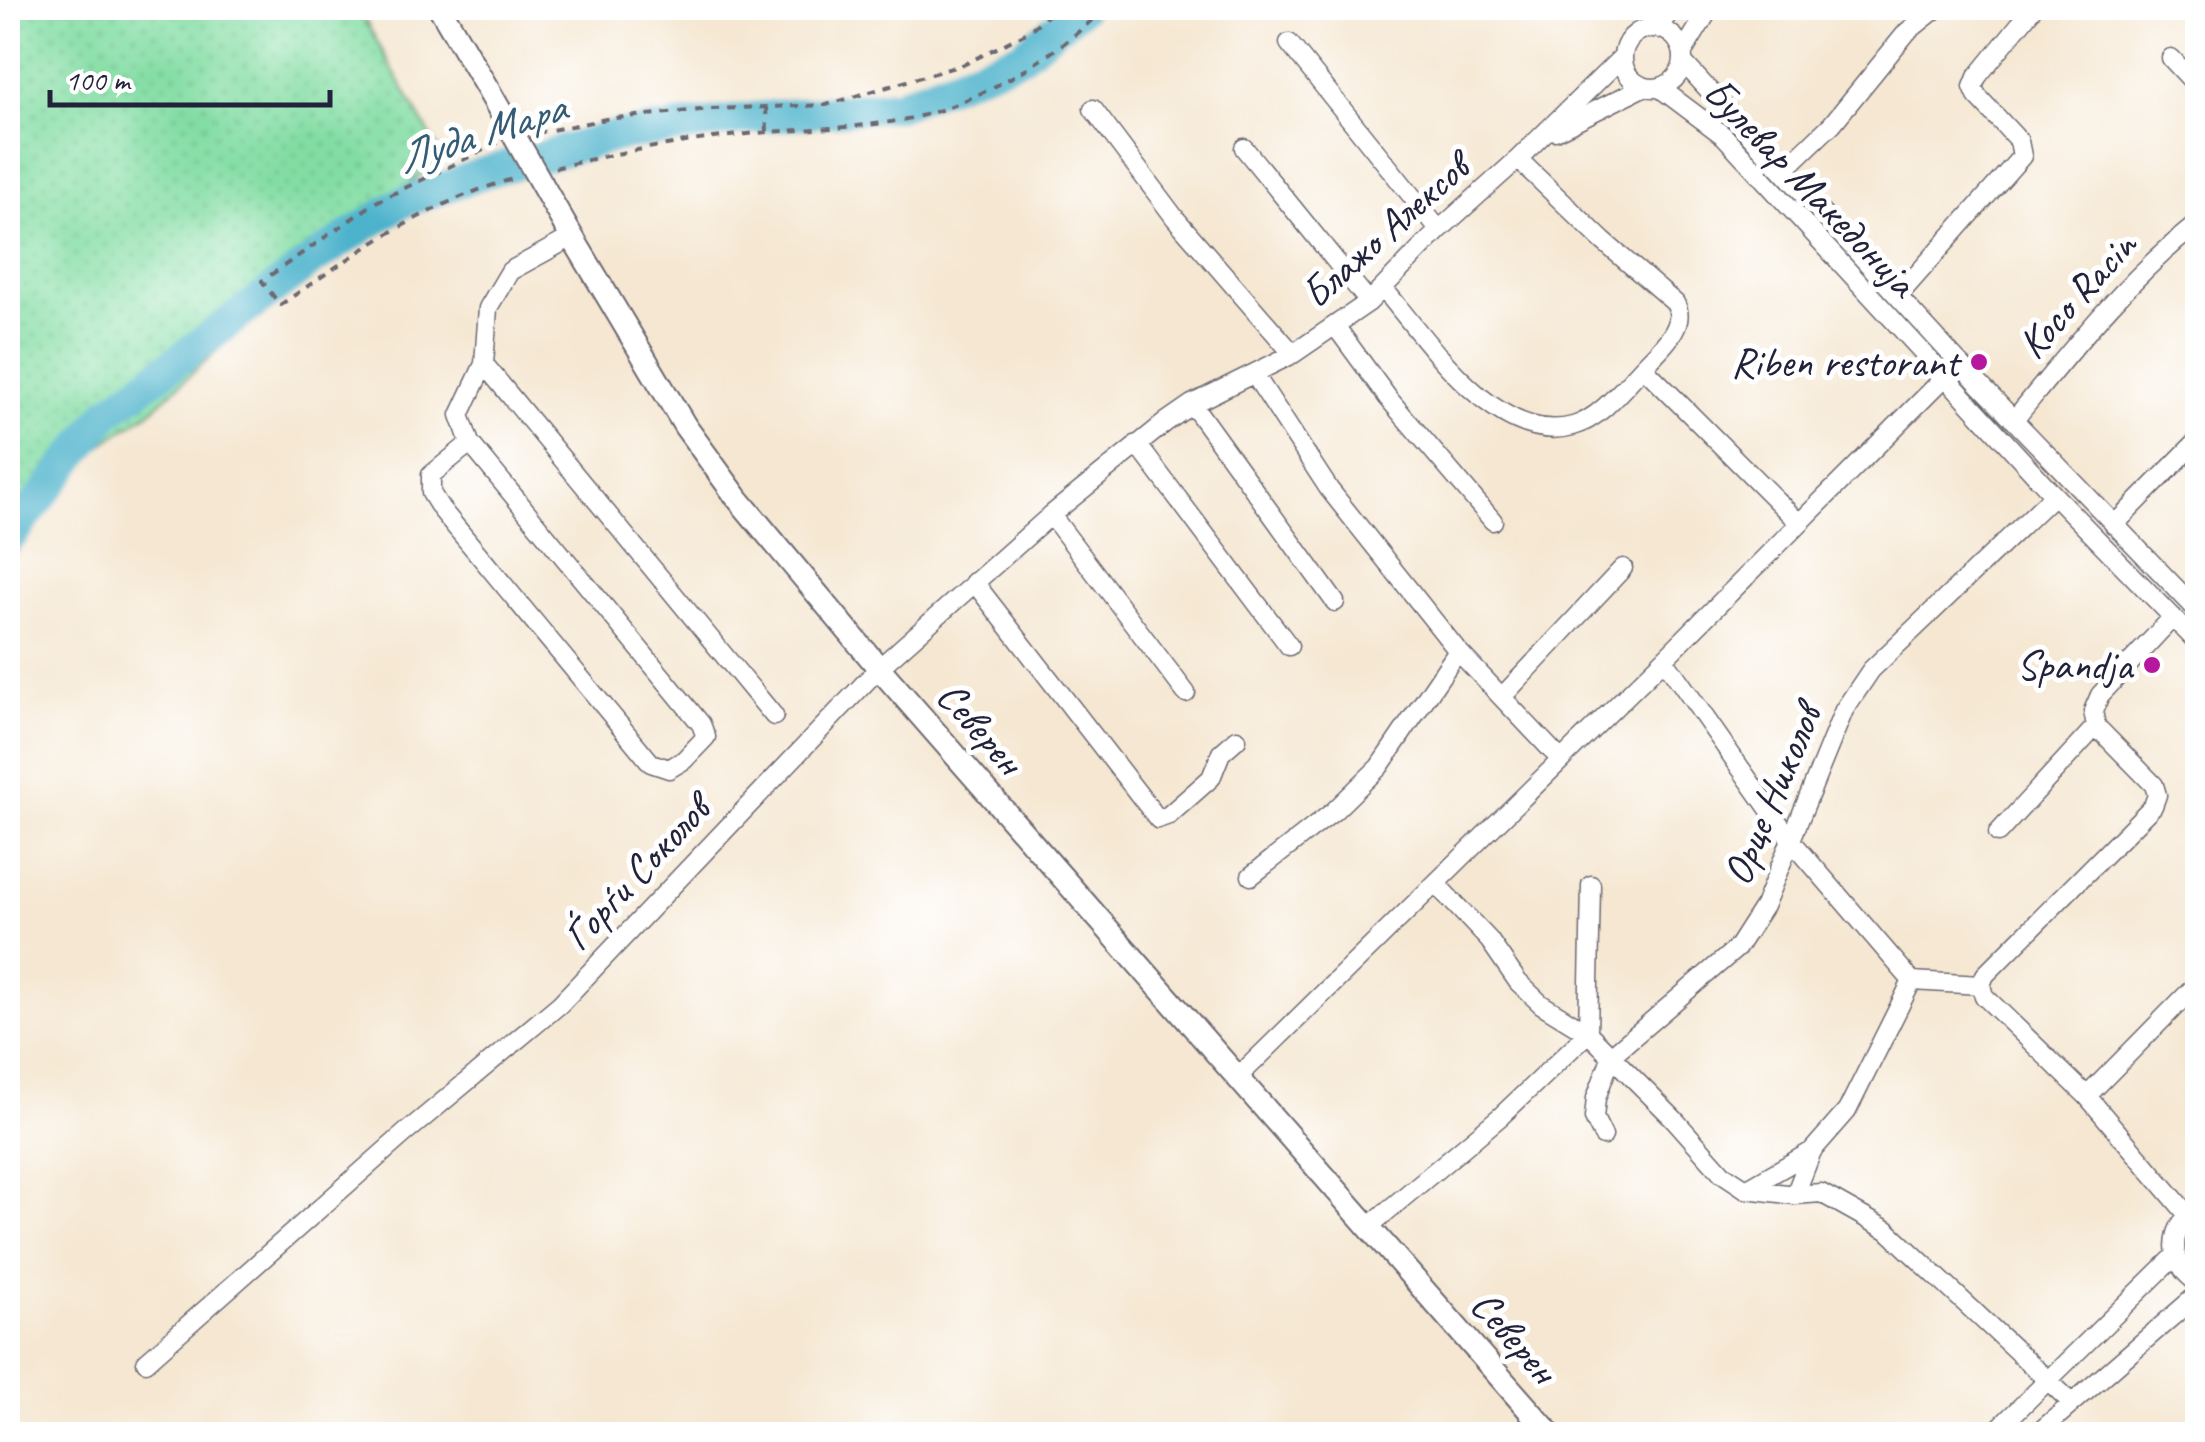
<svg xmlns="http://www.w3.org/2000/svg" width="2205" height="1442" font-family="Caveat,sans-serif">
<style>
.park{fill:url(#park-dots);stroke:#52806f;stroke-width:2.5}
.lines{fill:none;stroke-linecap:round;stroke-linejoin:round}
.river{stroke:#4eb3cc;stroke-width:32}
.minor-casing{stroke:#6c6770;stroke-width:21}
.major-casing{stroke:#6c6770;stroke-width:26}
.path{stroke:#6c6770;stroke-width:4;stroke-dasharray:8 8;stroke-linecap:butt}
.minor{stroke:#fff;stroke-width:18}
.major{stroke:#fff;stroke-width:22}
.major-bridge-casing{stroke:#6c6770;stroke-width:26;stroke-linecap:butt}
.major-bridge{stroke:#fff;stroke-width:22}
.poi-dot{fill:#b5179e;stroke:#fff;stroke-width:4}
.labels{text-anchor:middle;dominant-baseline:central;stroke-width:10;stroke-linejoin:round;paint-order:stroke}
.street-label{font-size:42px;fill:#22223b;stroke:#fff}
.poi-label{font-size:42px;fill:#22223b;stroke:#fff;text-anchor:end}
.water-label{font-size:45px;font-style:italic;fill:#345c75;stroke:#fff}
</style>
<defs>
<pattern id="park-dots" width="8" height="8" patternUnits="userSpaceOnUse" patternTransform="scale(2.5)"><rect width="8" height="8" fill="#82dda3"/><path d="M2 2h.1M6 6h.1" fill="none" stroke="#70bd8d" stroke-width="1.8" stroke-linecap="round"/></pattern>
</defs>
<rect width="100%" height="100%" fill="#fff"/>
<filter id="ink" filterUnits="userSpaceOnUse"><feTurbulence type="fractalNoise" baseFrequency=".01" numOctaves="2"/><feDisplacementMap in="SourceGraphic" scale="20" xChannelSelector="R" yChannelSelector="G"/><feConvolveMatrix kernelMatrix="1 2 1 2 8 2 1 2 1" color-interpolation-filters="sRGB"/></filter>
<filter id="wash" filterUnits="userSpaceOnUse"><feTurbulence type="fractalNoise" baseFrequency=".0048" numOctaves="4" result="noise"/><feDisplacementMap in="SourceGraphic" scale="40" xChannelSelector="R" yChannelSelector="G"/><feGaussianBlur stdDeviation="2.25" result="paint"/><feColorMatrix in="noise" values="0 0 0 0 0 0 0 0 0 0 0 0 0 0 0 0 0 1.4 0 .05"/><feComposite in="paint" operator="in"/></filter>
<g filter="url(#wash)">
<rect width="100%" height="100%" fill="#f5e7d1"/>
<path class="park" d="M 8,8 L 358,8 L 443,158 L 348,230 L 150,412 L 8,508 Z"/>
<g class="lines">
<path class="river" d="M 8,540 L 108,412 L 313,260 L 399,204 L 483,173 L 616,136 L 752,118 L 897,105 L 1019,57 L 1081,8"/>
</g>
</g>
<g filter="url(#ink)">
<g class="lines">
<g class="minor-casing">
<path id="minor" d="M 1656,27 L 1675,8
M1623 58a30 30 0 1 1 60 0a30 30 0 1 1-60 0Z
M 1289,43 L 1439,230
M 1683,52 L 1710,8
M 2171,58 L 2198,87
M 1683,62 L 1959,363 L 2198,611
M 1660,88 L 1724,136 L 2054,495 L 2198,643
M 1093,109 L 1175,218 L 1293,354
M 1555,131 L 1643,87
M 1244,148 L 1369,302
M 1518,159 L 1603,241 L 1675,303 C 1689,327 1658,350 1643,367 L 1798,522
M 1783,171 L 1832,124 L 1907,32 L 1937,8
M 572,237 L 510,271 L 488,308 L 484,364 L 774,716
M 1383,288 C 1425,338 1497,447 1573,426 C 1600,419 1624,387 1643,367
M 1898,296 L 2022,156 L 2019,141 L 1977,96 L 1973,87 L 1977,77 L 2033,8
M 1336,327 L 1388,398 L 1493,521
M 1254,374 L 1329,489 L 1458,651 L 1561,760
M 1192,404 L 1335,602
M 2014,420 C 2073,348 2125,281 2198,223
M 470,443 L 431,475 L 431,493 L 441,509 L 651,763 L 669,769 L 684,760 L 706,737 L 701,724 L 470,443 L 460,415 L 484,364
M 1137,444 L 1289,646
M 1051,515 L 1186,693
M 2114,525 L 2198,440
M 974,582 L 1158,819 L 1169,815 L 1211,778 L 1221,753 L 1237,739
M 2173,617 L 2100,695 L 2093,711 L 2096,726 L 2154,785 L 2157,795 L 2153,806 L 1985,975 L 1981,985 L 1984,996 L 2087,1096 L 2187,1214
M 1664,659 L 1790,839 L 1912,981 L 1981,985
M 1502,697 L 1623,568
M 1998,833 L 2096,726
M 1251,876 L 1334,811 L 1379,767 L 1458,651
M 1436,884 L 1489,940 L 1518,982 L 1541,1004 L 1588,1033 L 1674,1119 L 1722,1173 L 1746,1189 L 1795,1195 L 1821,1193 L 1887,1230 L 2071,1402
M 1237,1078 L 1664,659 L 1959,363
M 2087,1096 L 2198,983
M 1603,1136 L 1594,1118 L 1596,1098 L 1612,1055 L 1737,948 L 1764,906 L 1844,710 L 1871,670 L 2054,495
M 1746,1189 L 1812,1151 L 1847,1111 L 1912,981
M 1795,1195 L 1812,1151
M 2198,1206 C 2169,1227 2166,1263 2198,1283
M 1368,1227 L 1501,1116 L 1588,1033 L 1591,885
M 146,1362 L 404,1134 L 560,1004 L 879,668 L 1051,515 L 1166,422 L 1192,404 L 1293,354 L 1369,302 L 1439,230 L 1518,159 L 1622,57
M 1993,1434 L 2175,1256
M 2037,1434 L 2198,1294"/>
</g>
<g class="major-casing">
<path id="major" d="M 440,8 L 490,93
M 565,225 L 685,426 L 738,499 L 879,668 L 1550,1434"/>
</g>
<path class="path" d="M 766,107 L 767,132
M 537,133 L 606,119 L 710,109 L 826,105 L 965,64 L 1026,33 L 1057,8
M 498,143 L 376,202 L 262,281 L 280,305 C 355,254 428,201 517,178
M 555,168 C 621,151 689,140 757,133 C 810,128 864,129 916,117 C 977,103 1062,53 1104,8"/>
<use href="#minor" class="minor"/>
<use href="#major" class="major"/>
<g class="major-bridge-casing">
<path id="major-bridge" d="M 490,93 L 565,225"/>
</g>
<use href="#major-bridge" class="major-bridge"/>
</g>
</g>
<g class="poi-dot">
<circle cx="1979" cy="362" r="10"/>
<circle cx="2152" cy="665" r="10"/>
</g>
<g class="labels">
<g class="street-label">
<text transform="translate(1810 187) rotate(46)">Булевар Македонија</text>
<text transform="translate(1385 231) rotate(-42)">Блажо Алексов</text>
<text transform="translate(2077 295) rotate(-48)">Koco Racin</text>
<text transform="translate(980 728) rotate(49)">Северен</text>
<text transform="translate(1772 795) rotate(-67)">Орце Николов</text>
<text transform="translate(636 873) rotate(-47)">Ѓорѓи Соколов</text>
<text transform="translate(1514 1337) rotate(49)">Северен</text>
</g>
<g class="poi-label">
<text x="1959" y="362">Riben restorant</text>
<text x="2132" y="665">Spandja</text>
</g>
<g class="water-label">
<text transform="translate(481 133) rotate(-18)">Луда Мара</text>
</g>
</g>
<rect width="2205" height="1442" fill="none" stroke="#fff" stroke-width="40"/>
<path d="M50 90v15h280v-15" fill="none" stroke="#22223b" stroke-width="5"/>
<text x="65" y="90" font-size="30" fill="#22223b" stroke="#ffffff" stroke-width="8" paint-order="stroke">100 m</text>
</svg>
